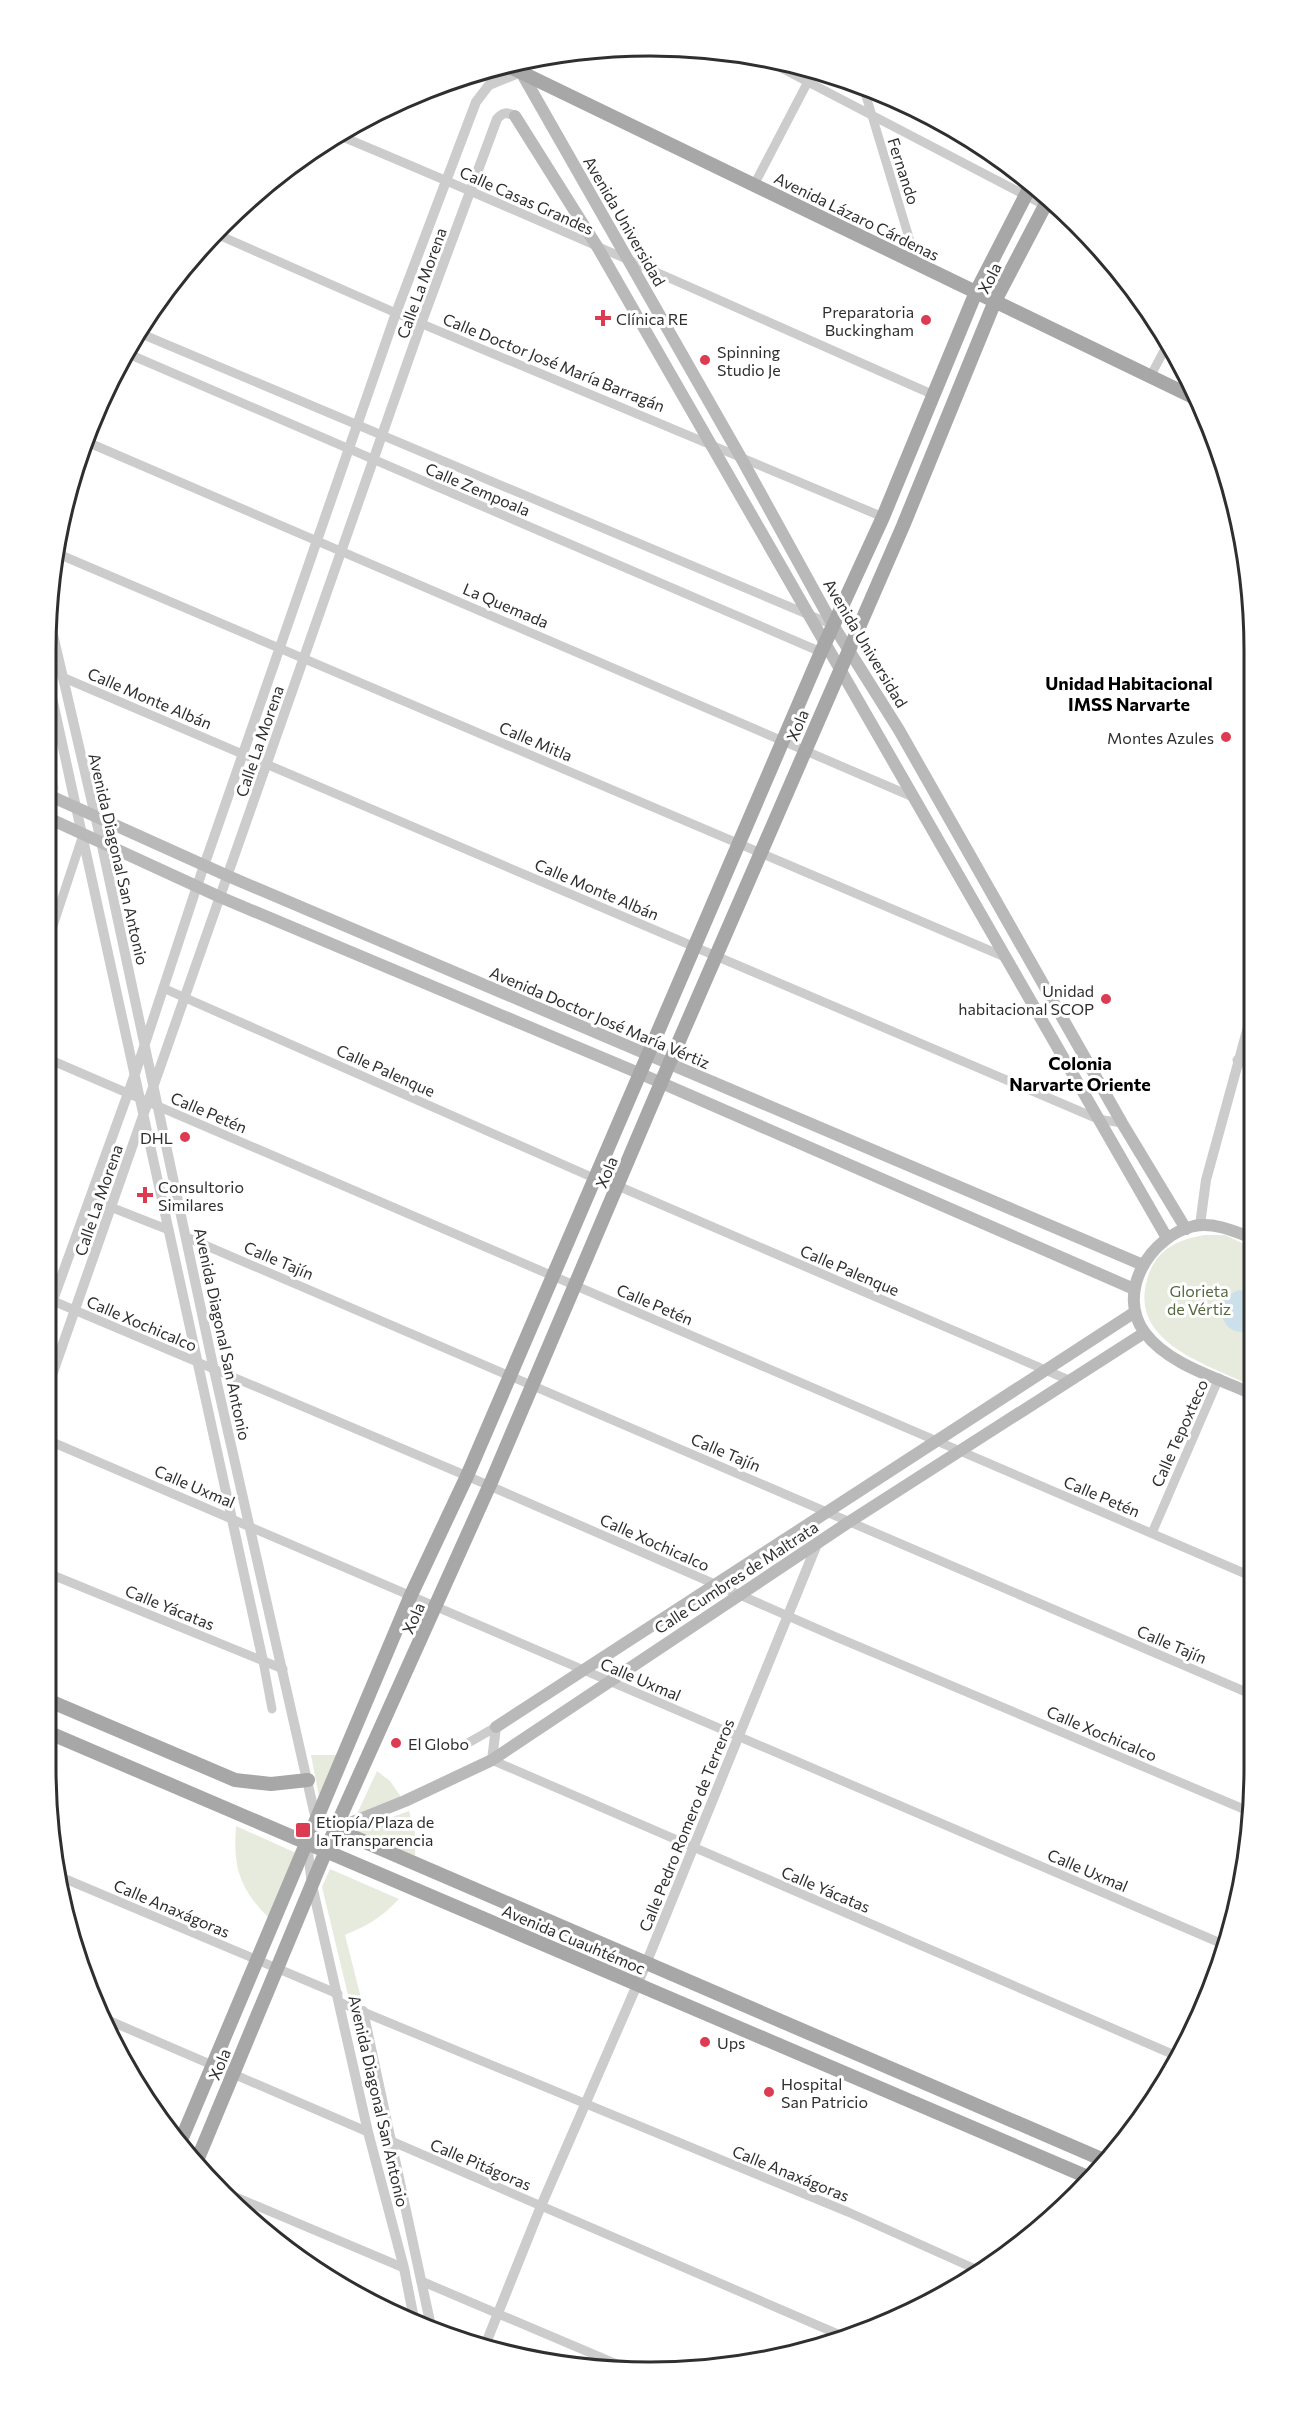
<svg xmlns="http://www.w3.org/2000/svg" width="1300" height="2417" font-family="Commissioner,sans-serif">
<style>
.green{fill:#e6ebdd}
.water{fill:#cbe0ea}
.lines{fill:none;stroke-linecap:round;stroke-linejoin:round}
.minor{stroke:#ccc;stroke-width:9}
.tertiary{stroke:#ccc;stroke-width:10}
.secondary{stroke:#b9b9b9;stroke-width:12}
.primary{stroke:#a7a7a7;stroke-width:14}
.poi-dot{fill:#dc3b51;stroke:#fff;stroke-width:2}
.labels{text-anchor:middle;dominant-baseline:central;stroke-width:6;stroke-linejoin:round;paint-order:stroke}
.street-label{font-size:16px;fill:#2f2f2f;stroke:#fff}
.poi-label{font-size:16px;fill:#2f2f2f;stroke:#fff;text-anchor:start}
.park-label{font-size:16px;fill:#55683e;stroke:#fff}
.neighbourhood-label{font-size:18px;font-weight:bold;fill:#000;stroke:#fff}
.rim{fill:none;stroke:#2f2f2f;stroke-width:3}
</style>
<rect width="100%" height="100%" fill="#fff"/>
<path class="green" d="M 46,728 L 59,790 L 46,785 Z
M 1205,1235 L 1225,1235 L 1252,1248 L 1252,1386 C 1205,1363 1122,1341 1150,1271 C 1160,1247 1181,1239 1205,1235 Z
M 311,1755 L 340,1755 L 320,1802 Z
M 377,1771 L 390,1781 L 401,1797 L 356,1816 Z
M 409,1811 L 415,1833 L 415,1856 L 353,1831 Z
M 236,1826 L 296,1853 L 269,1918 C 239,1888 233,1867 236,1826 Z
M 330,1869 L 399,1899 C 382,1917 367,1926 345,1935 L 361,1998 L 348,1995 L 322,1887 Z"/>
<path class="water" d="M 1239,1290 L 1252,1293 L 1252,1329 C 1224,1343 1207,1301 1239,1290 Z"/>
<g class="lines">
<path class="minor" d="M 762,58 L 1069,218
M 863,86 L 917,264
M 338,135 C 538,218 736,308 934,395
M 754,185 L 814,70
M 214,233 L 396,313 L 883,517
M 137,332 L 833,625
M 124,352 L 821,652
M 1150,377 L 1168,343
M 87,442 L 913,797
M 56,553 L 1005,957
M 62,677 L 1098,1119 L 1122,1123
M 46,947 L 83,835
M 163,988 L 596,1179
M 46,1058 L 1253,1577
M 1237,1060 L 1251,1066
M 618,1186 L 1071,1381
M 90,1199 L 169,1230
M 186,1237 L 1253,1695
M 46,1298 L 467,1476 L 834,1636 L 1253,1813
M 45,1439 L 1225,1945
M 1152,1533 L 1219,1378
M 45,1572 L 283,1669
M 263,1661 L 272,1709
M 461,1747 L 496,1727
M 492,1760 L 1179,2057
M 56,1875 L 338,1994
M 339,2002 L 848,2212 L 982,2272
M 103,2018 L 368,2132
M 391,2141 L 847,2338
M 224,2192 L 404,2268
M 421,2281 L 633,2371"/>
<path class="tertiary" d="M 47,609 L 101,841 L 214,1370 L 316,1820
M 46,670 L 263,1661
M 1200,1225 L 1206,1180 L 1251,1016
M 45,1322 L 135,1074 L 197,886 L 396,313 L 476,102 L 489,85 L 521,72
M 45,1395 L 421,324 L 497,119 C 503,112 507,112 515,116
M 492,1760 L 496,1727
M 307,1843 L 312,1885 L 368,2132 L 404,2268 L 415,2324
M 363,2011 L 432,2331
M 484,2348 L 541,2206 L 643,1971 L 817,1544"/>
<path class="secondary" d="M 521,72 L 740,456 L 833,625 L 899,730 L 1122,1123 L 1186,1229
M 515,116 L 598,248 L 1167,1238
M 46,794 L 228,876 L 1143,1265
M 46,817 L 220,897 L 641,1074 L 1134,1289
M 1252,1238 C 1234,1231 1214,1222 1194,1226 C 1150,1236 1115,1293 1145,1333 C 1169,1365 1218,1378 1252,1394
M 496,1727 L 1135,1312
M 335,1829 L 405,1801 L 492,1760 L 849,1522 L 1144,1333"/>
<path class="primary" d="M 504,64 L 1195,398
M 45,1699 L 235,1780 L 271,1784 L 308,1780
M 45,1731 L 1090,2178
M 335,1829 L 1106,2161
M 179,2145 L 411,1595 L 467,1476 L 821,652 L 883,517 L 976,292 L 1032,183
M 196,2163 L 335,1829 L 492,1480 L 669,1064 L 903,526 L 995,301 L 1050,196"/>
</g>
<g class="poi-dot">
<path d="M600 309h6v6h6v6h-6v6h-6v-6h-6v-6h6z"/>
<circle cx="926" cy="320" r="6"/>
<circle cx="705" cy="360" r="6"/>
<circle cx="1226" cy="737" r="6"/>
<circle cx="1106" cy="999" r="6"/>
<circle cx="185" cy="1137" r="6"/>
<path d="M142 1186h6v6h6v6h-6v6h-6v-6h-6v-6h6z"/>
<circle cx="396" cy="1743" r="6"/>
<rect x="295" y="1822" width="16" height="16" rx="3"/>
<circle cx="705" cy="2042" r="6"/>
<circle cx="769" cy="2092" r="6"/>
</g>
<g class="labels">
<g class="street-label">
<text transform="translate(904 171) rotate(72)">Fernando</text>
<text transform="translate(527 200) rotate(24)">Calle Casas Grandes</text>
<text transform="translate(857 216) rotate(26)">Avenida Lázaro Cárdenas</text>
<text transform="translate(625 221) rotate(60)">Avenida Universidad</text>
<text transform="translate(989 278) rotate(-63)">Xola</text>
<text transform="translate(421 283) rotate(-70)">Calle La Morena</text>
<text transform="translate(554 362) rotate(22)">Calle Doctor José María Barragán</text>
<text transform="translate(478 489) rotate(23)">Calle Zempoala</text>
<text transform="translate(506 605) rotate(23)">La Quemada</text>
<text transform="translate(866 643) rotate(59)">Avenida Universidad</text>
<text transform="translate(150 698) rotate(23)">Calle Monte Albán</text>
<text transform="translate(797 725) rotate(-67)">Xola</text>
<text transform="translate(259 741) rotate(-71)">Calle La Morena</text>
<text transform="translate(536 741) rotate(23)">Calle Mitla</text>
<text transform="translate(119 859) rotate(77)">Avenida Diagonal San Antonio</text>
<text transform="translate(597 889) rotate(23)">Calle Monte Albán</text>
<text transform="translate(600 1017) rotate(23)">Avenida Doctor José María Vértiz</text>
<text transform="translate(386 1070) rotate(24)">Calle Palenque</text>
<text transform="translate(209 1112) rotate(23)">Calle Petén</text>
<text transform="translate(606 1172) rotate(-67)">Xola</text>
<text transform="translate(98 1200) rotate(-71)">Calle La Morena</text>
<text transform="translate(279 1260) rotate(23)">Calle Tajín</text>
<text transform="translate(850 1270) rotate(23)">Calle Palenque</text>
<text transform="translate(655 1304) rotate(23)">Calle Petén</text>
<text transform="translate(142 1323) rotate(23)">Calle Xochicalco</text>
<text transform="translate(223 1334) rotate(78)">Avenida Diagonal San Antonio</text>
<text transform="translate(1179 1433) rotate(-66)">Calle Tepoxteco</text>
<text transform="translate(726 1452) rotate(23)">Calle Tajín</text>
<text transform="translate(195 1486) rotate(23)">Calle Uxmal</text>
<text transform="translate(1102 1496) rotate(23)">Calle Petén</text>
<text transform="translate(655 1542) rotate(24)">Calle Xochicalco</text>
<text transform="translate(736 1577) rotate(-33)">Calle Cumbres de Maltrata</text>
<text transform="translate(170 1607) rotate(22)">Calle Yácatas</text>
<text transform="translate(413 1618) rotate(-66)">Xola</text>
<text transform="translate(1172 1644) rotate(23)">Calle Tajín</text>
<text transform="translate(641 1679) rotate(23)">Calle Uxmal</text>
<text transform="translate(1102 1733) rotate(23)">Calle Xochicalco</text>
<text transform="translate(686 1825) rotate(-68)">Calle Pedro Romero de Terreros</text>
<text transform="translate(1088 1870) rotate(23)">Calle Uxmal</text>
<text transform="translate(826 1889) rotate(23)">Calle Yácatas</text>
<text transform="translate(172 1908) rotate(23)">Calle Anaxágoras</text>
<text transform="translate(574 1939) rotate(23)">Avenida Cuauhtémoc</text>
<text transform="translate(219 2064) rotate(-67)">Xola</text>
<text transform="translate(379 2101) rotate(77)">Avenida Diagonal San Antonio</text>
<text transform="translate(481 2164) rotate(23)">Calle Pitágoras</text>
<text transform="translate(791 2173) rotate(22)">Calle Anaxágoras</text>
</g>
<g class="poi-label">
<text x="914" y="311" text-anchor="end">Preparatoria<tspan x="914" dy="18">Buckingham</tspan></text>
<text x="616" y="318">Clínica RE</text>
<text x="717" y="351">Spinning<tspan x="717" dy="18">Studio Je</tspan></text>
<text x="1214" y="737" text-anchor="end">Montes Azules</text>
<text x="1094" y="990" text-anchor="end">Unidad<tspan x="1094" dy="18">habitacional SCOP</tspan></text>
<text x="173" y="1137" text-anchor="end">DHL</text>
<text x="158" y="1186">Consultorio<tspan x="158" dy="18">Similares</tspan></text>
<text x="408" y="1743">El Globo</text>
<text x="316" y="1821">Etiopía/Plaza de<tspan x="316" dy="18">la Transparencia</tspan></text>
<text x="717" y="2042">Ups</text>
<text x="781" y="2083">Hospital<tspan x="781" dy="18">San Patricio</tspan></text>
</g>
<g class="park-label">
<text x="1199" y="1290">Glorieta<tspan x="1199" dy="18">de Vértiz</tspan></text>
</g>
<g class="neighbourhood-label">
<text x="1129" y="683">Unidad Habitacional<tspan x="1129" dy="21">IMSS Narvarte</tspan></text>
<text x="1080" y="1063">Colonia<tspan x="1080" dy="21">Narvarte Oriente</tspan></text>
</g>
</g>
<path d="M0 0H1300V2417H0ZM650 56H650A594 594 0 0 1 1244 650V1768A594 594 0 0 1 650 2362H650A594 594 0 0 1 56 1768V650A594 594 0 0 1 650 56Z" fill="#fff" fill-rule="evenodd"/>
<path class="rim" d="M650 56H650A594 594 0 0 1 1244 650V1768A594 594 0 0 1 650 2362H650A594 594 0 0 1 56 1768V650A594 594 0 0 1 650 56Z"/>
</svg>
